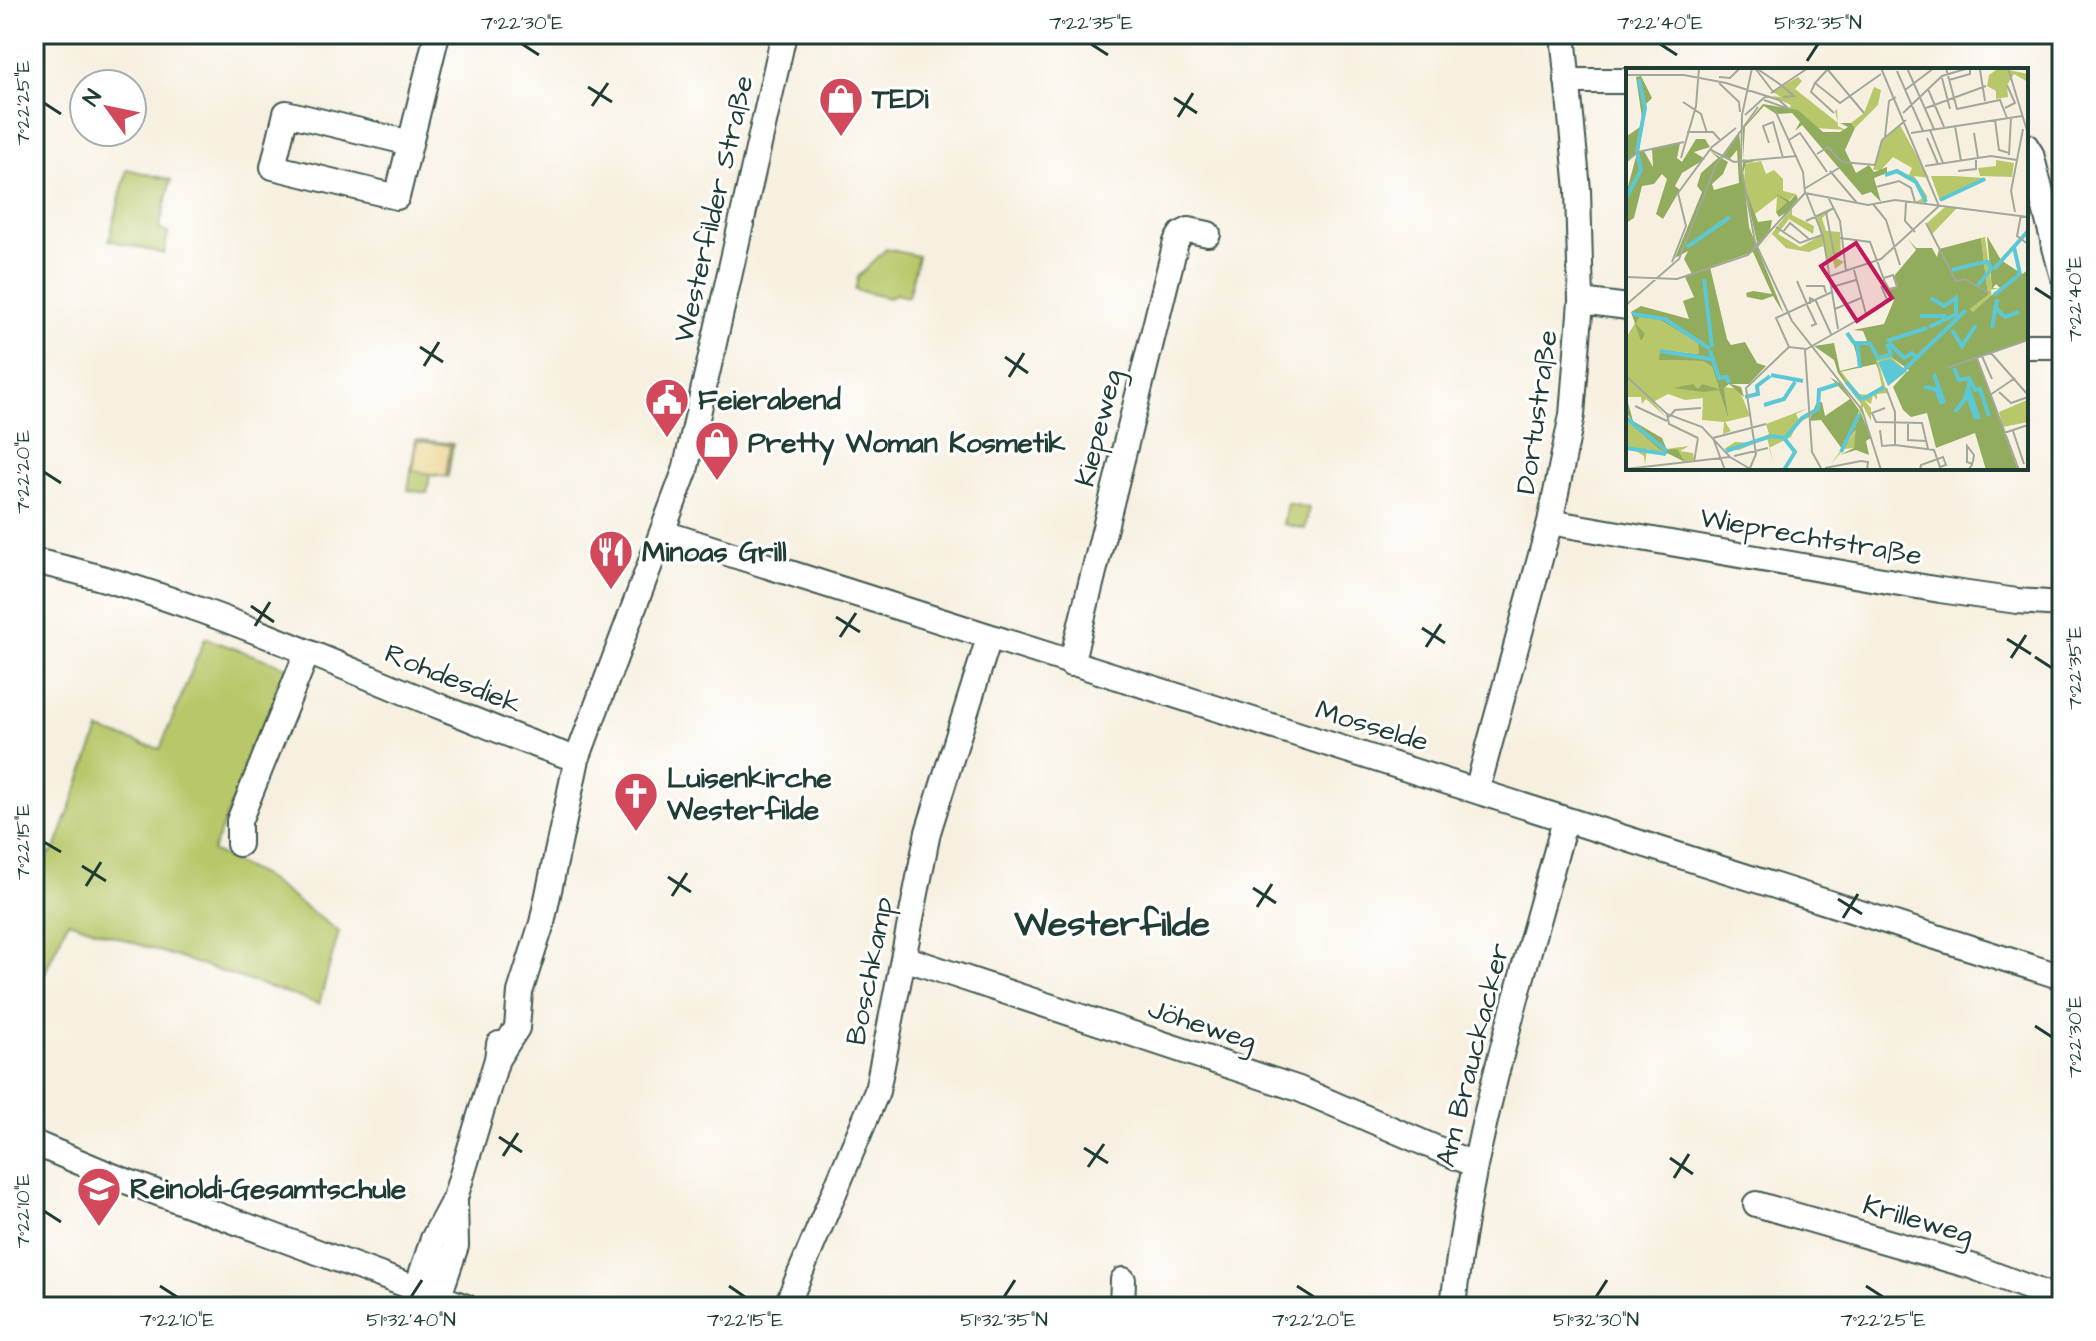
<svg xmlns="http://www.w3.org/2000/svg" width="2096" height="1341" font-family="'Architects Daughter',sans-serif">
<style>
.green{fill:#b8c769;stroke:#6c824e;stroke-width:2}
.sand{fill:#eeda9e;stroke:#868c69;stroke-width:2}
.lines{fill:none;stroke-linecap:round;stroke-linejoin:round}
.minor-casing{stroke:#3f584e;stroke-width:28}
.minor{stroke:#fff;stroke-width:24}
.ticks{fill:none;stroke:#1f3d34;stroke-width:3}
.labels{text-anchor:middle;dominant-baseline:central;stroke-width:6;stroke-linejoin:round;paint-order:stroke}
.poi-label{font-size:28px;font-weight:bold;fill:#1f3d34;stroke:#fff;text-anchor:start}
.street-label{font-size:28px;fill:#1f3d34;stroke:#fff}
.district-label{font-size:36px;font-weight:bold;fill:#1f3d34;stroke:#fff}
.inset-river{fill:none;stroke:#5cc8d5;stroke-width:4}
.inset-road{fill:none;stroke:#a1a89b;stroke-width:2}
.view{fill:#c2185b;fill-opacity:0.15;stroke:#c2185b;stroke-width:4}
.inset-edge{fill:none;stroke:#1f3d34;stroke-width:4}
.neatline{fill:none;stroke:#1f3d34;stroke-width:3}
.ticks-label{font-size:20px;text-anchor:middle;fill:#1f3d34}
</style>
<rect width="100%" height="100%" fill="#fff"/>
<filter id="ink" filterUnits="userSpaceOnUse"><feTurbulence type="fractalNoise" baseFrequency=".0125" numOctaves="2"/><feDisplacementMap in="SourceGraphic" scale="16" xChannelSelector="R" yChannelSelector="G"/><feConvolveMatrix kernelMatrix="1 2 1 2 8 2 1 2 1" color-interpolation-filters="sRGB"/></filter>
<filter id="wash" filterUnits="userSpaceOnUse"><feTurbulence type="fractalNoise" baseFrequency=".006" numOctaves="4" result="noise"/><feDisplacementMap in="SourceGraphic" scale="32" xChannelSelector="R" yChannelSelector="G"/><feGaussianBlur stdDeviation="1.8" result="paint"/><feColorMatrix in="noise" values="0 0 0 0 0 0 0 0 0 0 0 0 0 0 0 0 0 1.4 0 .05"/><feComposite in="paint" operator="in"/></filter>
<g filter="url(#wash)">
<rect width="100%" height="100%" fill="#f7f0e0"/>
<path class="green" d="M 127,169 L 171,180 L 159,229 L 168,233 L 164,254 L 109,240 Z
M 886,249 L 918,256 L 908,297 L 895,294 L 889,298 L 855,290 L 858,277 Z
M 416,439 L 453,444 L 448,477 L 430,475 L 427,493 L 408,490 Z
M 1287,503 L 1309,508 L 1305,529 L 1283,524 Z
M 205,638 L 290,668 L 212,851 L 263,876 L 339,932 L 319,1004 L 68,921 L 34,997 L 34,867 L 55,849 L 99,730 L 160,749 Z"/>
<path class="sand" d="M 417,441 L 450,445 L 446,476 L 413,471 Z"/>
</g>
<g filter="url(#ink)">
<g class="lines">
<g class="minor-casing">
<path id="minor" d="M 1567,81 L 1628,81
M 410,143 L 286,113 L 273,167 L 397,197 L 437,34
M 2026,146 L 2031,154 L 2062,274
M 1581,301 L 1628,307
M 2026,346 L 2062,346
M 1550,522 L 1940,590 L 2017,601 L 2062,604
M 664,533 L 2062,977
M 34,561 C 177,592 310,654 446,709 C 489,726 532,745 577,759
M 1071,664 L 1176,242 L 1181,234 L 1189,230 L 1208,234
M 1477,790 L 1550,522 L 1572,415 L 1581,301 L 1578,190 L 1563,34
M 239,844 L 239,821 L 307,653
M 904,958 L 1299,1089 L 1475,1165
M 497,1059 L 517,1028 L 520,992 L 542,923 L 577,759 L 685,471 L 784,34
M 34,1143 L 115,1177 L 466,1307
M 1756,1204 L 1971,1266 L 2062,1300
M 417,1287 L 433,1239 L 455,1198 L 497,1059 L 499,1044
M 439,1296 L 456,1246 L 455,1201
M 786,1307 L 877,1091 L 928,832 L 989,638
M 1122,1307 L 1123,1280
M 1453,1307 C 1470,1141 1522,980 1565,820"/>
</g>
<use href="#minor" class="minor"/>
</g>
</g>
<path class="ticks" d="M 522,44 L 539,55M 1091,44 L 1108,55M 1660,44 L 1677,55M 1807,61 L 1818,44M 588,87 L 612,102M 1174,98 L 1197,113M 44,103 L 61,114M 592,106 L 608,83M 1178,117 L 1193,93M 2035,288 L 2052,299M 420,347 L 443,362M 1005,357 L 1028,373M 424,366 L 439,342M 1009,377 L 1024,353M 44,472 L 61,483M 251,606 L 274,622M 836,617 L 860,632M 255,626 L 270,602M 1422,628 L 1445,643M 840,637 L 856,613M 2007,639 L 2031,654M 1426,647 L 1441,624M 2035,657 L 2052,668M 2011,658 L 2026,635M 44,842 L 61,852M 82,866 L 106,881M 668,877 L 691,892M 86,886 L 101,862M 1253,888 L 1276,903M 672,896 L 687,873M 1838,899 L 1862,914M 1257,907 L 1272,884M 1843,918 L 1858,894M 2035,1026 L 2052,1037M 499,1137 L 522,1152M 1084,1148 L 1108,1163M 503,1156 L 518,1133M 1670,1158 L 1693,1174M 1088,1167 L 1104,1144M 1674,1178 L 1689,1154M 44,1211 L 61,1222M 160,1286 L 177,1297M 729,1286 L 745,1297M 1297,1286 L 1314,1297M 1866,1286 L 1883,1297M 411,1297 L 422,1280M 1004,1297 L 1015,1280M 1596,1297 L 1607,1280"/>
<defs>
<g id="shop-pin" transform="scale(2.3)"><path d="M0 17L-7.5 6A9.5 9.5 0 1 1 7.5 6Z" fill="#d1495b" stroke="#fff"/><path d="M-5-2.5h2.3a2.7 3.5 0 0 1 5.4 0H5L5.5 6h-11ZM-1.5-2.5h3a1.5 2.3 0 0 0-3 0Z" fill="#fff"/></g>
<g id="civic-pin" transform="scale(2.3)"><path d="M0 17L-7.5 6A9.5 9.5 0 1 1 7.5 6Z" fill="#d1495b" stroke="#fff"/><path d="M-.6-6.5H3V-4.5H.6V-3L4-1V1h2V6H-6V1h2V-1L-.6-3ZM-1.2 2.5V6h2.4V2.5Z" fill="#fff"/></g>
<g id="restaurant-pin" transform="scale(2.3)"><path d="M0 17L-7.5 6A9.5 9.5 0 1 1 7.5 6Z" fill="#d1495b" stroke="#fff"/><path d="M-5-6h1v4h1v-4h1v4h1v-4h1v5L-1.5 .5V6h-2V.5L-5-1ZM5-6V6H3V1.5H1.5Q1.5-4 5-6Z" fill="#fff"/></g>
<g id="church-pin" transform="scale(2.3)"><path d="M0 17L-7.5 6A9.5 9.5 0 1 1 7.5 6Z" fill="#d1495b" stroke="#fff"/><path d="M-1.2-6h2.4v3.5h3.3v2.4h-3.3V6h-2.4V-.1h-3.3v-2.4h3.3Z" fill="#fff"/></g>
<g id="school-pin" transform="scale(2.3)"><path d="M0 17L-7.5 6A9.5 9.5 0 1 1 7.5 6Z" fill="#d1495b" stroke="#fff"/><path d="M0-5L7-2L0 1L-7-2ZM-4 1L0 2.5L4 1V4Q0 6-4 4Z" fill="#fff"/></g>
</defs>
<g fill-rule="evenodd">
<use href="#shop-pin" x="841" y="99"/>
<use href="#civic-pin" x="667" y="400"/>
<use href="#shop-pin" x="717" y="443"/>
<use href="#restaurant-pin" x="611" y="552"/>
<use href="#church-pin" x="636" y="794"/>
<use href="#school-pin" x="99" y="1189"/>
</g>
<g class="labels">
<g class="poi-label">
<text x="872" y="99">TEDi</text>
<text x="698" y="400">Feierabend</text>
<text x="748" y="443">Pretty Woman Kosmetik</text>
<text x="642" y="552">Minoas Grill</text>
<text x="667" y="778">Luisenkirche<tspan x="667" dy="32">Westerfilde</tspan></text>
<text x="130" y="1189">Reinoldi-Gesamtschule</text>
</g>
<g class="street-label">
<text transform="translate(714 209) rotate(-77)">Westerfilder Straße</text>
<text transform="translate(1537 412) rotate(-82)">Dortustraße</text>
<text transform="translate(1099 428) rotate(-76)">Kiepeweg</text>
<text transform="translate(1811 537) rotate(10)">Wieprechtstraße</text>
<text transform="translate(453 679) rotate(22)">Rohdesdiek</text>
<text transform="translate(1372 726) rotate(17)">Mosselde</text>
<text transform="translate(870 971) rotate(-79)">Boschkamp</text>
<text transform="translate(1202 1025) rotate(18)">Jöheweg</text>
<text transform="translate(1473 1055) rotate(-76)">Am Brauckacker</text>
<text transform="translate(1918 1220) rotate(16)">Krilleweg</text>
</g>
<g class="district-label">
<text x="1112" y="924">Westerfilde</text>
</g>
</g>
<g transform="translate(1626 68)">
<rect width="402" height="402" fill="#f7f0e0"/>
<path d="M 373,0 L 402,6 L 402,14 L 388,6 L 381,17 L 382,29 L 370,31 L 370,23 L 361,18 L 363,7 ZM 172,9 L 176,13 L 169,21 L 212,55 L 209,43 L 211,41 L 212,58 L 220,62 L 189,60 L 175,45 L 161,44 L 165,37 L 145,28 L 155,29 L 147,24 ZM 248,19 L 255,22 L 252,37 L 229,60 L 225,55 L 238,45 ZM 274,57 L 303,110 L 288,108 L 301,128 L 300,135 L 289,134 L 299,129 L 289,115 L 270,105 L 259,107 L 270,102 L 283,107 L 286,100 L 267,89 L 255,102 L 247,102 L 256,73 ZM 370,92 L 388,95 L 386,109 L 354,108 L 352,100 L 370,98 ZM 135,93 L 140,106 L 148,102 L 157,111 L 157,123 L 170,126 L 150,144 L 151,129 L 129,146 L 118,116 L 119,96 ZM 328,108 L 359,110 L 360,111 L 314,133 L 305,108 ZM 166,139 L 166,147 L 188,158 L 187,166 L 163,151 L 152,166 L 174,179 L 196,167 L 197,178 L 183,184 L 160,180 L 146,166 L 135,180 ZM 319,139 L 331,140 L 306,166 L 301,155 ZM 208,140 L 196,150 L 200,163 L 214,164 L 215,185 L 206,188 L 218,194 L 209,201 L 207,193 L 202,194 L 190,149 ZM 359,169 L 366,220 L 374,220 L 365,222 L 366,230 L 347,244 L 344,241 L 362,227 L 355,170 ZM 14,247 L 34,252 L 72,275 L 74,286 L 35,282 L 37,292 L 77,293 L 86,299 L 103,353 L 98,320 L 83,284 L 88,281 L 99,305 L 98,319 L 113,321 L 124,348 L 99,354 L 105,363 L 97,366 L 98,354 L 76,352 L 77,330 L 59,332 L 42,326 L 27,334 L 41,350 L 20,331 L 16,336 L 15,329 L 0,329 L 0,270 ZM 265,289 L 284,306 L 267,319 L 281,303 L 252,293 L 261,325 L 251,326 L 251,332 L 247,327 L 245,336 L 238,332 L 245,340 L 245,353 L 237,338 L 228,380 L 218,381 L 204,397 L 228,365 L 235,336 L 215,308 L 214,302 L 233,326 L 243,327 L 256,319 L 250,292 ZM 401,332 L 402,354 L 377,359 L 373,344 ZM 182,340 L 170,346 L 173,352 L 183,347 L 183,349 L 171,356 L 165,369 L 143,380 L 148,396 L 141,370 L 113,382 L 98,381 L 109,374 L 128,375 L 143,366 L 140,356 ZM 0,352 L 31,379 L 13,360 L 40,381 L 63,378 L 54,383 L 67,385 L 68,393 L 59,394 L 50,381 L 41,386 L 21,381 L 19,397 L 18,388 L 0,377 Z" fill="#b8c769"/>
<path d="M 15,8 L 26,30 L 20,36 L 13,83 L 0,94 L 1,68 L 14,59 L 16,50 L 10,9 ZM 137,36 L 172,42 L 197,64 L 214,64 L 222,59 L 214,55 L 225,55 L 229,60 L 219,82 L 230,105 L 243,97 L 248,104 L 261,99 L 261,105 L 248,110 L 255,134 L 245,124 L 236,127 L 176,57 L 169,63 L 174,54 L 166,45 L 150,46 L 138,38 L 119,59 L 117,91 L 129,94 L 120,95 L 117,105 L 117,60 ZM 113,65 L 123,159 L 158,246 L 147,228 L 136,232 L 121,229 L 120,225 L 127,223 L 146,226 L 127,184 L 84,199 L 101,271 L 105,277 L 119,274 L 131,295 L 140,298 L 123,316 L 105,316 L 115,319 L 118,329 L 103,316 L 98,320 L 103,353 L 93,322 L 77,324 L 48,320 L 67,316 L 72,321 L 76,316 L 93,321 L 86,299 L 77,293 L 33,292 L 34,282 L 73,286 L 72,275 L 34,252 L 14,247 L 10,256 L 19,266 L 15,273 L 5,244 L 15,238 L 63,251 L 57,233 L 68,229 L 59,209 L 66,206 L 58,191 L 62,183 L 49,190 L 76,124 L 71,118 L 75,105 L 92,90 L 84,83 L 102,94 L 97,106 L 86,116 L 88,122 L 113,115 L 111,82 L 103,92 L 97,89 ZM 70,71 L 79,71 L 84,79 L 68,84 L 79,91 L 56,105 L 49,118 L 54,122 L 37,151 L 30,146 L 41,111 L 36,106 L 28,116 L 16,118 L 8,150 L 0,155 L 0,126 L 11,85 L 18,83 L 27,99 L 26,81 L 54,75 L 51,90 L 56,94 ZM 118,116 L 132,154 L 146,152 L 144,163 L 159,145 L 153,149 L 150,144 L 161,134 L 148,125 L 164,133 L 170,126 L 172,131 L 132,179 ZM 361,168 L 375,192 L 396,206 L 402,202 L 402,272 L 351,290 L 392,402 L 360,402 L 349,365 L 310,380 L 301,345 L 285,349 L 277,342 L 267,319 L 283,302 L 265,289 L 250,292 L 254,305 L 250,296 L 214,304 L 235,336 L 212,305 L 208,292 L 188,278 L 208,275 L 214,303 L 234,298 L 227,275 L 241,273 L 237,263 L 227,262 L 258,256 L 268,232 L 263,222 L 272,219 L 268,208 L 290,182 L 282,171 L 290,180 L 306,180 L 311,189 L 313,181 L 355,170 L 362,227 L 344,241 L 347,244 L 374,220 L 370,216 L 366,221 ZM 204,309 L 215,316 L 233,342 L 229,360 L 235,345 L 245,370 L 240,373 L 243,387 L 230,382 L 214,387 L 228,380 L 230,361 L 216,381 L 195,352 L 183,353 L 190,336 L 196,334 L 199,348 L 224,331 ZM 0,327 L 7,353 L 36,370 L 41,382 L 51,381 L 59,394 L 33,381 L 0,352 L 0,346 L 8,356 L 2,347 Z" fill="#92ac5d"/>
<path d="M 264,291 L 281,303 L 262,318 L 252,294 Z" fill="#5cc8d5"/>
<path class="inset-river" d="M 259,107 L 271,103 L 290,114 L 300,134M 0,130 L 15,102 L 11,83 L 19,40 L 13,11M 314,132 L 359,111M 61,179 L 104,149M 388,179 L 394,206M 368,201 L 402,163M 326,202 L 353,195M 78,211 L 86,279M 352,217 L 365,201 L 362,194 L 354,195M 368,227 L 394,206M 305,230 L 318,238 L 330,230 L 330,246M 368,238 L 379,249 L 393,244M 6,246 L 39,251 L 84,281M 294,248 L 320,248M 303,259 L 331,246M 366,260 L 371,231M 326,262 L 336,278 L 350,257M 221,265 L 228,275 L 242,275M 261,273 L 301,260M 243,274 L 252,290 L 265,287 L 261,276M 231,275 L 234,300M 263,275 L 278,290 L 286,285 L 290,289M 34,283 L 85,291M 84,283 L 93,310 L 101,309 L 103,315M 328,300 L 333,312 L 343,310 L 349,322 L 354,321 L 363,348M 278,302 L 340,242M 308,306 L 318,335M 145,307 L 177,313M 220,314 L 236,332M 298,319 L 310,321 L 316,336M 343,322 L 353,351M 341,326 L 350,351M 119,329 L 132,326 L 131,318 L 144,308M 237,331 L 258,319M 138,337 L 158,331 L 169,314M 329,344 L 339,331 L 344,313M 0,350 L 41,383M 158,370 L 169,384 L 158,402M 0,380 L 40,386M 100,383 L 145,368 L 159,370 L 176,350 L 192,341 L 193,322 L 212,316M 215,384 L 233,346"/>
<path class="inset-road" d="M 126,0 L 116,47 L 115,98 L 129,174 L 166,253 L 236,342 L 255,402M 129,0 L 148,25M 203,0 L 189,15 L 214,35 L 255,6M 281,0 L 308,61M 320,0 L 331,41 L 374,32 L 381,50M 382,0 L 402,66M 133,2 L 155,17M 202,2 L 238,45M 354,2 L 359,33M 271,3 L 297,63M 0,7 L 58,7 L 100,15 L 153,32 L 163,41 L 138,32M 93,9 L 104,10 L 114,0M 316,10 L 324,41M 323,12 L 344,6 L 344,0M 93,15 L 113,34 L 114,44M 189,15 L 185,24 L 208,45M 155,17 L 168,28 L 157,29M 302,21 L 318,59M 279,22 L 308,0M 145,25 L 182,0M 57,34 L 75,46 L 81,65M 300,40 L 360,18M 379,40 L 389,35 L 381,17M 149,42 L 177,104 L 179,125M 277,45 L 316,8 L 343,0M 119,47 L 140,28M 369,52 L 373,82 L 383,85M 329,58 L 335,93M 304,62 L 317,95M 61,64 L 87,64 L 94,72M 285,65 L 396,48M 348,65 L 352,90M 259,69 L 263,33 L 270,29M 301,70 L 312,96M 163,72 L 174,65 L 201,104M 143,75 L 137,58 L 147,54 L 157,90M 85,82 L 108,94 L 171,88M 191,86 L 202,79 L 216,94 L 249,97 L 256,72 L 280,52M 383,87 L 385,49M 55,90 L 70,38 L 73,0M 0,94 L 12,84 L 58,74M 299,98 L 365,88 L 391,92M 204,103 L 231,135M 332,103 L 350,101 L 350,90M 250,119 L 273,113 L 285,120 L 289,134M 178,121 L 213,100M 179,125 L 242,137 L 269,132 L 402,149M 180,125 L 197,168 L 212,261M 202,129 L 214,153 L 220,203M 280,134 L 279,153 L 289,164M 247,136 L 260,152 L 274,197M 200,144 L 208,186 L 216,185M 389,144 L 385,123 L 397,61M 395,147 L 391,168 L 402,176M 180,153 L 208,140M 300,155 L 330,213 L 339,211 L 363,225M 150,159 L 174,175 L 196,167M 157,164 L 164,155 L 183,171M 214,170 L 244,174 L 257,209 L 258,210 L 258,212 L 259,214 L 263,221 L 271,219 L 267,207 L 258,210M 46,194 L 60,158 L 52,125 L 86,79 L 110,60M 228,202 L 240,246M 204,208 L 255,191 L 313,138 L 255,0M 0,209 L 51,211 L 122,187 L 179,125M 171,213 L 181,236M 180,218 L 198,218 L 200,225M 206,219 L 230,212M 184,236 L 184,230 L 190,233 L 205,266M 0,237 L 53,191 L 90,97 L 132,39M 181,237 L 190,256 L 185,258M 209,241 L 235,230M 163,279 L 150,250 L 206,224M 365,285 L 402,327M 356,288 L 366,311M 351,290 L 393,402M 321,300 L 402,272M 0,308 L 41,346 L 76,359 L 104,389 L 126,402M 260,320 L 269,344 L 269,376M 373,324 L 385,335 L 402,329M 364,327 L 389,310M 9,338 L 41,353M 259,340 L 246,345 L 250,354 L 296,355 L 302,381M 41,346 L 43,356 L 72,370M 43,349 L 49,342 L 75,340M 282,355 L 282,372 L 300,373M 254,362 L 256,378 L 269,377M 387,363 L 398,396M 378,365 L 402,357M 269,377 L 308,382 L 315,402M 108,388 L 142,380M 68,394 L 72,370M 124,400 L 130,386 L 120,320 L 163,279 L 180,281M 199,400 L 235,393 L 242,394 L 241,402M 0,401 L 104,389M 99,402 L 87,370 L 140,356M 196,402 L 186,384 L 179,282 L 251,241 L 261,231 L 255,218M 294,402 L 295,397 L 317,389 L 320,397 L 314,399M 342,402 L 346,397 L 346,396 L 347,393 L 348,387 L 341,378 L 341,394 L 346,396"/>
<path class="view" d="M 230,175 L 266,230 L 231,253 L 195,198 Z"/>
<rect width="402" height="402" class="inset-edge"/>
</g>
<rect width="2096" height="1341" fill="none" stroke="#fff" stroke-width="88"/>
<g transform="translate(108 108) rotate(303)"><circle r="38" fill="#ffffff" stroke="#a5b1ae" stroke-width="2"/>
<path d="M0-6L14 30L0 20L-14 30Z" fill="#d1495b"/>
<text y="-12" font-size="22" font-weight="bold" text-anchor="middle" fill="#1f3d34">N</text>
</g>
<rect x="44" y="44" width="2008" height="1253" class="neatline"/>
<g class="ticks-label">
<text x="522" y="29">7°22'30"E</text>
<text x="1091" y="29">7°22'35"E</text>
<text x="1660" y="29">7°22'40"E</text>
<text x="1818" y="29">51°32'35"N</text>
<text transform="translate(22 103) rotate(-90)" y="7">7°22'25"E</text>
<text transform="translate(2074 299) rotate(-90)" y="7">7°22'40"E</text>
<text transform="translate(22 472) rotate(-90)" y="7">7°22'20"E</text>
<text transform="translate(2074 668) rotate(-90)" y="7">7°22'35"E</text>
<text transform="translate(22 842) rotate(-90)" y="7">7°22'15"E</text>
<text transform="translate(2074 1037) rotate(-90)" y="7">7°22'30"E</text>
<text transform="translate(22 1211) rotate(-90)" y="7">7°22'10"E</text>
<text x="177" y="1326">7°22'10"E</text>
<text x="411" y="1326">51°32'40"N</text>
<text x="745" y="1326">7°22'15"E</text>
<text x="1004" y="1326">51°32'35"N</text>
<text x="1314" y="1326">7°22'20"E</text>
<text x="1596" y="1326">51°32'30"N</text>
<text x="1883" y="1326">7°22'25"E</text>
</g>
</svg>
